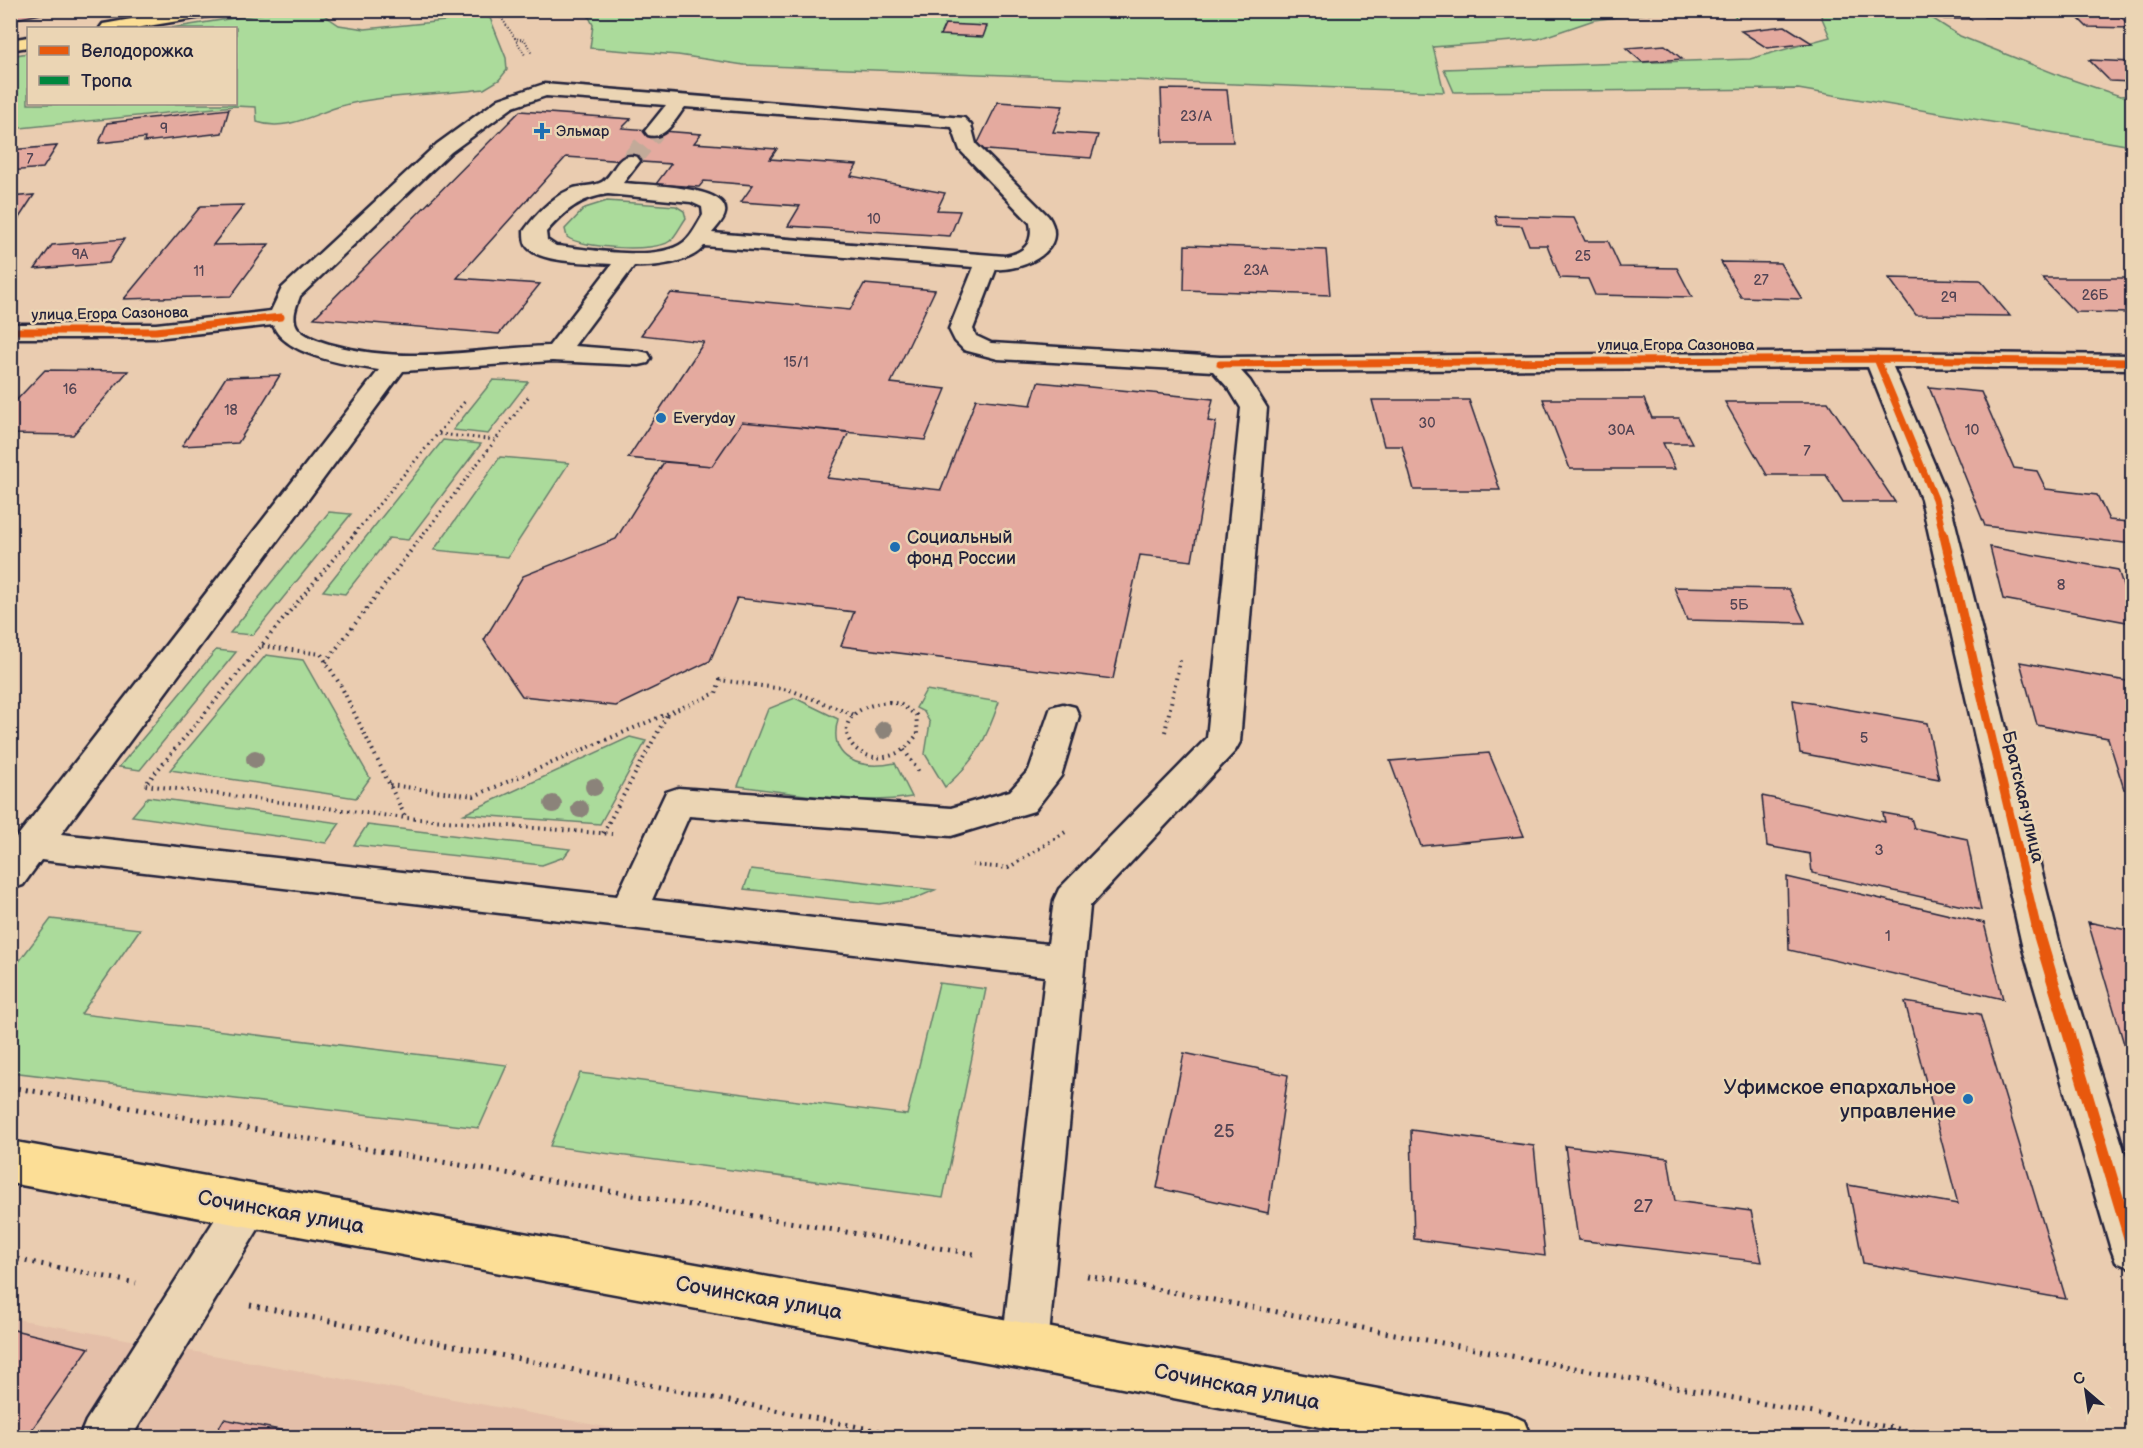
<svg xmlns="http://www.w3.org/2000/svg" width="2143" height="1448" font-family="'Balsamiq Sans',sans-serif">
<style>
.built{fill:#e4bfa9}
.green{fill:#abdb9b;stroke:#667e6b;stroke-width:1.5}
.building{fill:#e4aa9f;stroke:#22223b;stroke-width:1.5}
.lines{fill:none;stroke-linecap:round;stroke-linejoin:round}
.minor-tunnel{stroke:#c2aa99;stroke-width:20;stroke-dasharray:20 10;stroke-linecap:butt}
.minor-casing{stroke:#22223b;stroke-width:5}
.major-casing{stroke:#22223b;stroke-width:5}
.path-far3{stroke:#22223b;stroke-width:2;stroke-dasharray:1 2;stroke-linecap:butt}
.path-far2{stroke:#22223b;stroke-width:3;stroke-dasharray:1.5 4;stroke-linecap:butt}
.path-far1{stroke:#22223b;stroke-width:4;stroke-dasharray:1.5 4.5;stroke-linecap:butt}
.path{stroke:#22223b;stroke-width:5;stroke-dasharray:2 6;stroke-linecap:butt}
.minor{fill:#ebd5b4;fill-rule:evenodd}
.major{fill:#fcde96;fill-rule:evenodd}
.quiet{stroke:#00873e;stroke-width:4.5;stroke-dasharray:9 4.5;stroke-linecap:butt}
.cycleway-far2-casing{stroke:#ebd5b4;stroke-width:10}
.cycleway-far1-casing{stroke:#ebd5b4;stroke-width:13}
.cycleway-casing{stroke:#ebd5b4;stroke-width:16}
.cycleway-far2{stroke:#e8590c;stroke-width:7}
.cycleway-far1{stroke:#e8590c;stroke-width:9}
.cycleway{stroke:#e8590c;stroke-width:12}
.tree{fill:#8b837a}
.poi-dot{fill:#1f6fb2;stroke:#ebd5b4;stroke-width:2}
.labels{text-anchor:middle;dominant-baseline:central;stroke-width:5;stroke-linejoin:round;paint-order:stroke}
.far-number-label{font-size:14px;fill:#524454}
.far-poi-label{font-size:15px;fill:#22223b;stroke:#ebd5b4;text-anchor:start}
.far-street-label{font-size:15px;fill:#22223b;stroke:#ebd5b4}
.number-label{font-size:15px;fill:#524454}
.poi-label{font-size:18px;fill:#22223b;stroke:#ebd5b4;text-anchor:start}
.street-label{font-size:18px;fill:#22223b;stroke:#ebd5b4}
.near-number-label{font-size:18px;fill:#524454}
.near-poi-label{font-size:21px;fill:#22223b;stroke:#ebd5b4;text-anchor:end}
.near-street-label{font-size:21px;fill:#22223b;stroke:#ebd5b4}
</style>
<rect width="100%" height="100%" fill="#eaccb0"/>
<filter id="ink" filterUnits="userSpaceOnUse"><feTurbulence type="fractalNoise" baseFrequency=".0167" numOctaves="2"/><feDisplacementMap in="SourceGraphic" scale="12" xChannelSelector="R" yChannelSelector="G"/><feConvolveMatrix kernelMatrix="1 2 1 2 8 2 1 2 1" color-interpolation-filters="sRGB"/></filter>
<g filter="url(#ink)">
<path class="built" d="M 11,1318 L 660,1437 L 11,1437 Z"/>
<path class="green" d="M 278,11 L 318,11 L 339,25 L 365,29 L 445,21 L 472,14 L 490,18 L 506,58 L 507,70 L 499,80 L 484,89 C 439,95 384,94 341,106 C 314,114 286,132 257,122 L 256,107 L 234,106 L 11,129 L 11,56 L 28,53 L 28,104 L 236,104 L 236,28 L 171,28 Z
M 586,11 L 1664,11 L 1594,20 L 1538,39 L 1433,47 L 1444,92 L 744,65 L 678,55 L 590,48 L 593,25 Z
M 1819,11 L 1921,11 L 1960,36 L 2061,76 L 2120,96 L 2132,95 L 2132,146 L 1798,89 L 1454,92 L 1444,69 L 1750,59 L 1830,37 Z
M 607,201 L 676,206 L 684,211 L 686,218 C 681,225 676,236 670,241 C 655,253 581,248 567,237 L 565,229 L 585,208 Z
M 493,380 L 528,382 L 488,434 L 453,430 Z
M 443,440 L 481,444 L 408,540 L 389,538 L 345,594 L 323,591 Z
M 500,457 L 569,463 L 508,557 L 434,550 Z
M 329,512 L 351,514 L 253,635 L 230,633 Z
M 216,650 L 236,652 L 140,770 L 119,767 Z
M 266,655 L 303,660 L 370,778 L 356,798 L 170,770 Z
M 926,690 L 999,702 C 986,740 976,760 945,787 L 925,754 L 930,723 L 924,712 L 916,708 Z
M 795,698 L 838,719 C 827,760 861,770 895,763 L 912,797 C 855,806 795,793 738,786 L 768,709 Z
M 630,737 L 646,741 L 600,824 L 464,814 Z
M 148,797 L 340,823 L 326,843 L 132,816 Z
M 367,825 L 570,849 L 564,857 L 542,865 L 354,845 Z
M 751,869 L 935,890 L 914,899 L 879,904 L 744,889 Z
M 51,919 L 140,929 L 81,1014 L 507,1065 L 479,1128 L 11,1072 L 11,972 Z
M 939,983 L 986,989 L 943,1198 L 550,1146 L 580,1073 L 907,1115 Z"/>
<path class="building" d="M 10,10 L 62,10 L 10,20 Z
M 1935,10 L 1973,10 L 1977,14 L 1965,14 L 1971,19 L 1944,19 Z
M 1978,10 L 2015,10 L 2023,18 L 1984,17 Z
M 2070,10 L 2114,10 L 2132,28 L 2087,27 Z
M 945,24 L 987,26 L 983,37 L 940,35 Z
M 1785,26 L 1812,43 L 1767,48 L 1741,31 Z
M 1665,45 L 1682,59 L 1642,62 L 1626,48 Z
M 2089,60 L 2132,62 L 2132,82 L 2110,81 Z
M 1161,89 L 1227,90 L 1233,142 L 1163,142 Z
M 998,102 L 1063,106 L 1053,132 L 1098,135 L 1091,158 L 975,149 Z
M 229,109 L 222,133 L 144,142 L 145,138 L 99,143 L 107,123 Z
M 520,111 L 631,119 L 622,128 L 701,134 L 694,143 L 777,149 L 770,159 L 857,165 L 851,176 L 945,193 L 937,210 L 960,211 L 950,236 L 788,226 L 800,206 L 741,202 L 753,185 L 704,181 L 699,187 L 656,184 L 671,164 L 566,157 L 457,278 L 540,284 L 499,334 L 314,318 Z
M 57,146 L 43,168 L 10,171 L 10,150 Z
M 34,195 L 15,224 L 10,224 L 10,197 Z
M 244,205 L 213,245 L 269,244 L 231,296 L 124,299 L 201,206 Z
M 1495,216 L 1574,218 L 1585,241 L 1608,241 L 1620,267 L 1677,268 L 1692,297 L 1595,295 L 1588,279 L 1560,278 L 1547,245 L 1529,245 L 1522,226 L 1498,225 Z
M 124,239 L 109,263 L 35,269 L 52,245 Z
M 1185,245 L 1326,250 L 1330,295 L 1184,290 Z
M 1721,262 L 1780,263 L 1802,299 L 1741,297 Z
M 1889,278 L 1980,280 L 2010,316 L 1916,315 Z
M 2042,278 L 2132,278 L 2132,313 L 2075,312 Z
M 864,284 L 935,290 L 891,383 L 946,389 L 925,440 L 742,422 L 712,466 L 628,458 L 704,342 L 641,335 L 671,293 L 850,310 Z
M 45,370 L 128,371 L 73,435 L 10,434 L 10,407 Z
M 280,375 L 238,443 L 182,446 L 226,377 Z
M 1038,382 L 1213,399 L 1208,421 L 1216,422 L 1192,561 L 1140,555 L 1113,679 L 841,646 L 854,612 L 737,598 L 710,661 L 616,706 L 522,696 L 484,640 L 523,576 L 616,539 L 664,462 L 712,466 L 742,422 L 849,432 L 827,478 L 941,490 L 976,399 L 1031,405 Z
M 1929,387 L 1981,392 L 2014,468 L 2037,471 L 2046,489 L 2097,495 L 2109,520 L 2128,522 L 2132,530 L 2132,544 L 1985,526 Z
M 1543,399 L 1644,399 L 1652,418 L 1679,418 L 1692,443 L 1663,443 L 1675,469 L 1570,469 Z
M 1372,400 L 1469,400 L 1500,490 L 1414,490 L 1402,446 L 1384,446 Z
M 1725,402 L 1828,402 L 1895,502 L 1843,502 L 1826,475 L 1767,475 Z
M 1990,547 L 2118,570 L 2132,612 L 2132,623 L 2003,599 Z
M 1674,587 L 1789,589 L 1805,623 L 1687,620 Z
M 2020,662 L 2132,682 L 2132,791 L 2124,789 L 2108,738 L 2037,725 Z
M 1793,700 L 1927,723 L 1939,779 L 1800,753 Z
M 1489,753 L 1524,836 L 1421,846 L 1390,761 Z
M 1762,796 L 1885,822 L 1883,813 L 1911,818 L 1914,828 L 1967,839 L 1981,910 L 1812,873 L 1810,854 L 1767,846 Z
M 1787,877 L 1984,923 L 2003,999 L 1789,950 Z
M 2088,922 L 2132,931 L 2132,1055 L 2127,1054 Z
M 1905,1002 L 1980,1014 L 2066,1299 L 1863,1263 L 1848,1185 L 1958,1204 Z
M 1184,1053 L 1288,1075 L 1268,1213 L 1157,1188 Z
M 1411,1130 L 1534,1146 L 1545,1256 L 1414,1239 Z
M 1565,1146 L 1668,1158 L 1675,1201 L 1751,1211 L 1762,1262 L 1578,1240 Z
M 10,1329 L 89,1348 L 26,1438 L 10,1438 Z
M 224,1419 L 320,1438 L 213,1438 Z"/>
<g class="lines">
<path class="minor-tunnel" d="M 630,161 L 655,131"/>
<g class="minor-casing">
<path id="minor" d="M 544,84 L 964,118 L 971,125 L 976,144 L 1048,216 C 1071,250 1023,271 996,269 L 973,329 L 976,336 L 991,343 L 1220,357 L 1877,352 L 2132,355 L 2132,369 L 1893,367 L 1949,499 L 2061,949 L 2132,1176 L 2132,1268 L 2116,1262 L 2110,1246 L 2023,949 L 1921,499 L 1868,367 L 1241,371 L 1250,381 L 1267,408 L 1240,742 L 1235,751 L 1090,906 L 1048,1346 L 1042,1363 L 1025,1369 L 1008,1363 L 1002,1346 L 1045,976 L 41,860 L 23,885 L 10,889 L 10,846 L 379,370 C 349,365 285,356 273,325 L 156,338 L 10,338 L 10,324 L 156,324 L 271,311 L 282,288 L 437,144 L 499,99 ZM 546,96 L 666,105 L 645,131 L 648,135 C 666,140 675,119 685,107 L 952,127 L 960,150 L 1030,223 C 1034,243 1024,253 1005,256 L 712,233 C 716,228 724,220 725,213 C 730,185 641,185 623,183 L 640,161 L 637,157 C 616,151 616,173 602,182 C 595,186 582,186 574,188 C 554,195 536,214 524,231 C 524,235 524,241 526,245 C 537,264 592,262 612,264 L 549,346 C 471,349 407,366 329,344 C 319,341 303,336 297,327 C 291,317 297,305 300,296 L 451,152 L 513,107 ZM 608,194 L 691,202 L 702,207 L 703,215 C 698,223 692,236 684,242 C 657,263 590,249 556,246 L 547,240 L 546,232 C 565,211 579,198 608,194 ZM 704,246 L 974,267 L 949,329 L 955,341 L 964,350 L 998,359 L 1213,371 L 1230,390 L 1241,408 L 1207,738 L 1059,889 L 1054,900 L 1048,944 L 652,900 L 689,816 L 951,836 L 1034,811 L 1061,776 L 1079,716 L 1075,707 L 1063,704 L 1051,707 L 1029,770 L 1010,791 L 951,808 L 678,788 L 666,792 L 617,896 L 61,834 L 403,371 L 552,361 L 639,365 L 648,363 L 651,358 L 648,353 L 639,351 L 574,346 L 634,266 C 653,267 692,263 704,246 Z
M 248,1184 L 263,1191 L 270,1206 L 263,1221 L 131,1438 L 79,1438 L 86,1421 L 233,1191 Z"/>
</g>
<g class="major-casing">
<path id="major" d="M 181,10 L 222,10 L 214,15 L 136,28 L 100,28 L 103,24 L 109,23 Z
M 28,37 L 28,47 L 10,50 L 10,40 Z
M 10,1141 L 1025,1323 L 1507,1413 L 1524,1421 L 1531,1438 L 1377,1438 L 1025,1369 L 10,1183 Z"/>
</g>
<path class="path-far3" d="M 496,10 L 515,38 L 525,40 L 532,54
M 845,10 L 911,11
M 515,38 L 525,55"/>
<path class="path-far2" d="M 439,434 L 496,440
M 354,534 L 466,400
M 424,534 L 529,396"/>
<path class="path-far1" d="M 356,532 L 145,785 L 406,818 L 612,834
M 262,646 L 321,654 L 341,686 L 406,818
M 326,662 L 425,532
M 889,702 L 900,704 L 916,715 L 918,734 C 914,738 910,744 905,748 C 859,783 809,710 889,702 Z
M 1165,732 L 1180,660
M 904,750 L 919,772
M 390,785 L 474,796 L 716,693 L 720,680 L 790,690 L 854,715
M 603,833 L 667,715
M 972,865 L 1008,868 L 1067,831"/>
<path class="path" d="M 10,1087 L 979,1255
M 10,1258 L 136,1283
M 1087,1276 L 1946,1438
M 250,1305 L 914,1438"/>
<use href="#minor" class="minor"/>
<use href="#major" class="major"/>
<path class="quiet" d="M 1730,10 L 1739,17"/>
<g class="cycleway-far2-casing">
<path id="cycleway-far2" d="M 10,331 L 156,331 L 281,317
M 1877,359 L 1935,499 L 1943,534
M 1220,364 L 1877,359 L 2132,362"/>
</g>
<g class="cycleway-far1-casing">
<path id="cycleway-far1" d="M 1943,532 L 2037,930"/>
</g>
<g class="cycleway-casing">
<path id="cycleway" d="M 2037,928 L 2132,1246"/>
</g>
<use href="#cycleway-far2" class="cycleway-far2"/>
<use href="#cycleway-far1" class="cycleway-far1"/>
<use href="#cycleway" class="cycleway"/>
</g>
<g class="tree">
<circle cx="884" cy="730" r="9"/>
<circle cx="255" cy="759" r="9"/>
<circle cx="594" cy="787" r="9"/>
<circle cx="553" cy="804" r="9"/>
<circle cx="580" cy="809" r="9"/>
</g>
</g>
<g class="poi-dot">
<path d="M539 122h6v6h6v6h-6v6h-6v-6h-6v-6h6z"/>
<circle cx="661" cy="418" r="6"/>
<circle cx="895" cy="547" r="6"/>
<circle cx="1968" cy="1099" r="6"/>
</g>
<g class="labels">
<g class="far-number-label">
<text x="1196" y="116">23/А</text>
<text x="164" y="128">9</text>
<text x="30" y="159">7</text>
<text x="874" y="219">10</text>
<text x="80" y="254">9А</text>
<text x="1583" y="256">25</text>
<text x="1256" y="270">23А</text>
<text x="199" y="271">11</text>
<text x="1761" y="280">27</text>
<text x="2095" y="295">26Б</text>
<text x="1949" y="297">29</text>
<text x="796" y="362">15/1</text>
<text x="70" y="389">16</text>
<text x="231" y="410">18</text>
<text x="1427" y="423">30</text>
</g>
<g class="far-poi-label">
<text x="556" y="131">Эльмар</text>
<text x="673" y="418">Everyday</text>
</g>
<g class="far-street-label">
<text transform="translate(110 314) rotate(-1)">улица Егора Сазонова</text>
<text x="1676" y="345">улица Егора Сазонова</text>
</g>
<g class="number-label">
<text x="1621" y="430">30А</text>
<text x="1972" y="430">10</text>
<text x="1807" y="451">7</text>
<text x="2061" y="585">8</text>
<text x="1739" y="605">5Б</text>
<text x="1864" y="738">5</text>
<text x="1879" y="850">3</text>
<text x="1888" y="936">1</text>
</g>
<g class="poi-label">
<text x="907" y="537">Социальный<tspan x="907" dy="21">фонд России</tspan></text>
</g>
<g class="street-label">
<text transform="translate(2023 797) rotate(77)">Братская улица</text>
</g>
<g class="near-number-label">
<text x="1224" y="1131">25</text>
<text x="1643" y="1206">27</text>
</g>
<g class="near-poi-label">
<text x="1956" y="1087">Уфимское епархальное<tspan x="1956" dy="24">управление</tspan></text>
</g>
<g class="near-street-label">
<text transform="translate(281 1212) rotate(10)">Сочинская улица</text>
<text transform="translate(759 1298) rotate(10)">Сочинская улица</text>
<text transform="translate(1237 1387) rotate(11)">Сочинская улица</text>
</g>
</g>
<rect width="2143" height="1448" fill="none" stroke="#ebd5b4" stroke-width="36"/>
<rect x="18" y="18" width="2107" height="1412" fill="none" stroke="#22223b" stroke-width="2" filter="url(#ink)"/>
<rect x="27" y="27" width="210" height="78" fill="#ebd5b4" stroke="#9b8d84" stroke-width="1.5"/>
<rect x="39" y="46" width="30" height="9" fill="#e8590c" stroke="#9b8d84" stroke-width="1.5"/>
<text x="81" y="57" font-size="18" fill="#22223b">Велодорожка</text>
<rect x="39" y="76" width="30" height="9" fill="#00873e" stroke="#9b8d84" stroke-width="1.5"/>
<text x="81" y="87" font-size="18" fill="#22223b">Тропа</text>
<g transform="translate(2086 1391) rotate(331)" stroke="#ebd5b4" stroke-width="4.5" paint-order="stroke">
<path d="M0-4.5L10 22L0 15L-10 22Z" fill="#22223b"/>
<text y="-9" font-size="16" font-weight="bold" text-anchor="middle" fill="#22223b">С</text>
</g>
</svg>
